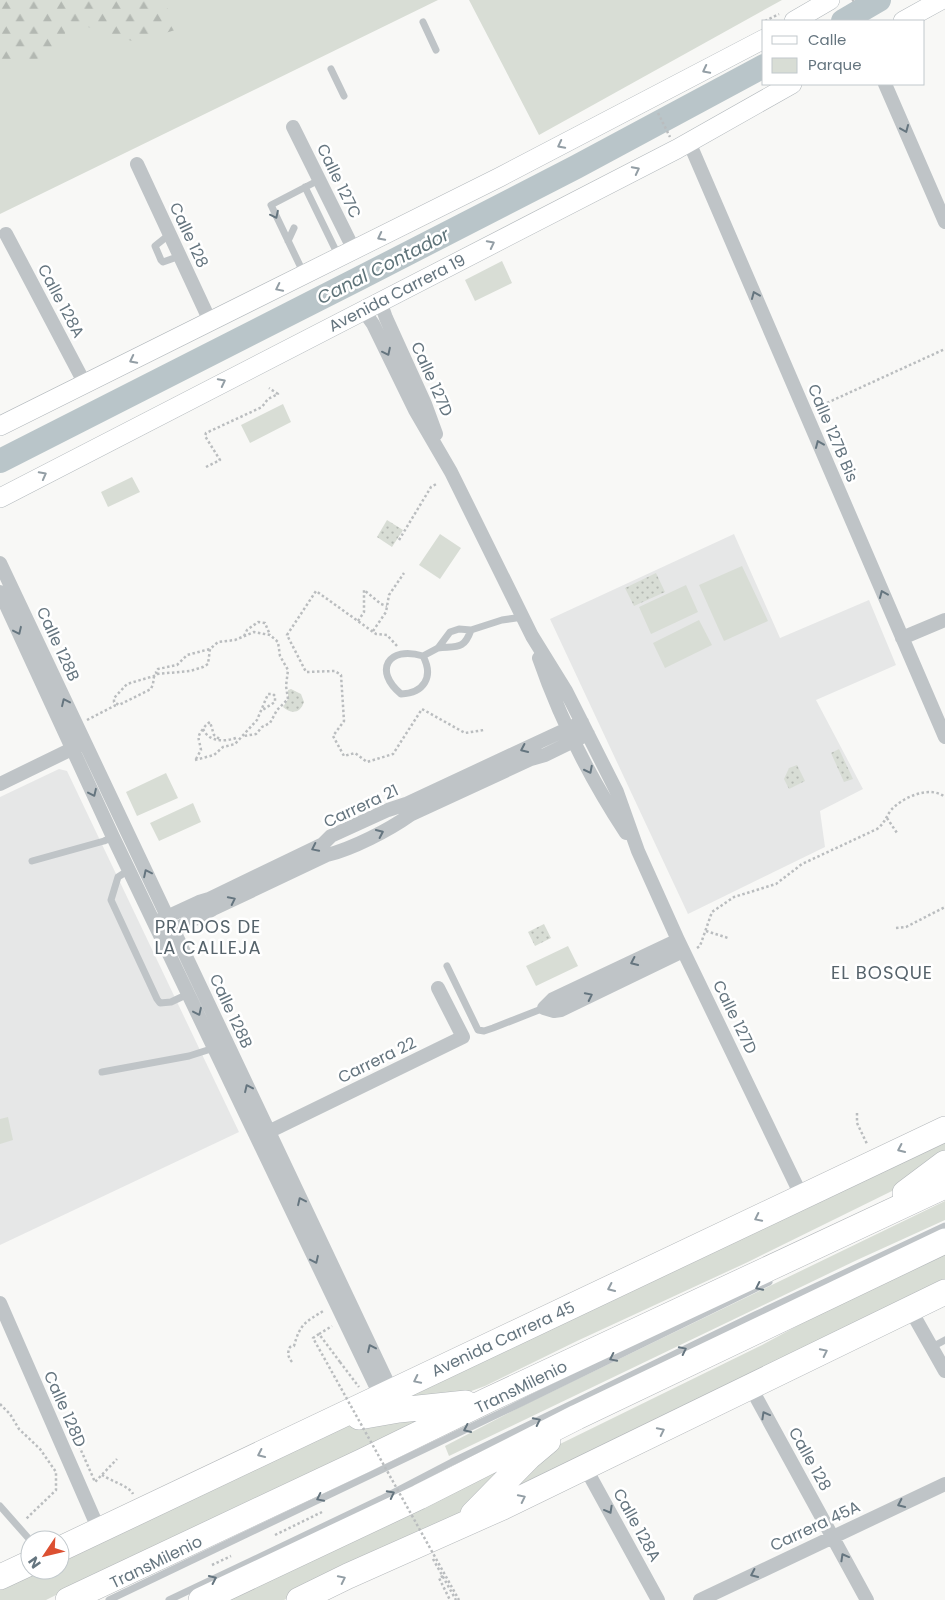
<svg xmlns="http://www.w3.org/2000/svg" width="945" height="1600" font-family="Poppins,sans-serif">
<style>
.built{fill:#e6e7e7}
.green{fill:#d8ddd5}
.forest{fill:url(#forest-firs)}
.park{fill:url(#park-dots)}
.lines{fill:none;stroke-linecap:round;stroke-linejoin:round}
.river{stroke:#b9c5c9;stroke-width:24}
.secondary-casing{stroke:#b2b8bc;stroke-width:20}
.highway-casing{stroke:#b3b7ba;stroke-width:26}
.path{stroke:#babdbf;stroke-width:2.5;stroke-dasharray:2.5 2.5;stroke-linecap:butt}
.lane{stroke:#bfc4c7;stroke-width:7}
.street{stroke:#bfc4c7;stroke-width:14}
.secondary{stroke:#fff;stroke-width:19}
.highway{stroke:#fff;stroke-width:25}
.path-bridge{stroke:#babdbf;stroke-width:2.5;stroke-dasharray:2.5 2.5;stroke-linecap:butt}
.oneway{stroke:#939ea5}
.oneway2{stroke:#65757f}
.labels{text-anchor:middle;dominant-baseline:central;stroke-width:5;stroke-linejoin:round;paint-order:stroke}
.street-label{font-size:16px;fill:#65757f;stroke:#fff}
.water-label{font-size:18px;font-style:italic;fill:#5f747a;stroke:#fff}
.neighbourhood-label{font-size:18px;letter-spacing:1px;fill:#56636b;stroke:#fff}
</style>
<defs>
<pattern id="forest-firs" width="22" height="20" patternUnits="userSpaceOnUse" patternTransform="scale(1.25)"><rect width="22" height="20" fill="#d8ddd5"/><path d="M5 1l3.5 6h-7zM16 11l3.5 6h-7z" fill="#b3b8b2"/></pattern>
<pattern id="park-dots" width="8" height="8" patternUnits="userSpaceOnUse" patternTransform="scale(1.25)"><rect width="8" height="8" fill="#d8ddd5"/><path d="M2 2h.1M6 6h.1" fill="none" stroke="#b3b8b2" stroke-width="1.8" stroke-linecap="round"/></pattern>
</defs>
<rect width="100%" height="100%" fill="#f8f8f6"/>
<path class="built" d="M 734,534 L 780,638 L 869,600 L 896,665 L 816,700 L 863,789 L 820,811 L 825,847 L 688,914 L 550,619 Z
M 59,769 L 67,771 L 239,1132 L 0,1245 L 0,797 Z"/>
<path class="green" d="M 0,0 L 438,0 L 0,214 Z
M 469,0 L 782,0 L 539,135 Z
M 502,261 L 512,283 L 475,301 L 465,280 Z
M 283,404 L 291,422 L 250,443 L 241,425 Z
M 132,477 L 140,492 L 108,507 L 101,492 Z
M 440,534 L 461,548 L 440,579 L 419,565 Z
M 742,566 L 768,621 L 724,641 L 699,585 Z
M 686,585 L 698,612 L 651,634 L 639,607 Z
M 699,620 L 712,645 L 665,668 L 653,643 Z
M 166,773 L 178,798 L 137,816 L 126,792 Z
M 193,803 L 201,822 L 159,841 L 150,823 Z
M 568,946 L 578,966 L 536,986 L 526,966 Z
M 8,1117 L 13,1140 L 0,1144 L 0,1119 Z
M 945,1140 L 945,1156 L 894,1190 L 748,1262 L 577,1341 L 485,1386 L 447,1400 L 384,1406 Z
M 945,1201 L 945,1220 L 857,1260 L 449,1456 L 445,1446 L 518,1408 Z
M 945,1252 L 945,1287 L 500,1502 L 560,1444 L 762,1345 L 869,1287 Z
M 425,1418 L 158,1544 L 46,1600 L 0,1600 L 0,1585 L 32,1570 L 60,1570 L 60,1556 L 346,1426 L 371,1420 Z
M 514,1458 L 463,1517 L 284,1600 L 222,1600 Z"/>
<path class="forest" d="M 0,0 L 161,0 L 182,28 L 135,42 L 69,21 L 59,53 L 3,68 L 0,67 Z"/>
<path class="park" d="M 387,520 L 403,530 L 392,547 L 377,537 Z
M 656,573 L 665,592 L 634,606 L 625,588 Z
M 291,689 L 301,694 L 304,702 C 300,714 291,714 283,707 L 288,699 L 288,690 Z
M 839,749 L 853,779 L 844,782 L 831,753 Z
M 797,765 L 805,781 L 789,789 L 784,779 L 789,768 Z
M 544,924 L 551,938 L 535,946 L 528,932 Z"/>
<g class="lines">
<path class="river" d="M 843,21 L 879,0
M 0,461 L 360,278 L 576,167 L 764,66"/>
<g class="secondary-casing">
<path id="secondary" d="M 794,21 L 830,0
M 903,21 L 941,0
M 0,426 L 500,177 L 764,39
M 0,498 L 677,149 L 792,84"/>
</g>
<g class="highway-casing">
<path id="highway" d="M 905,1193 L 945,1163
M 359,1417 L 399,1410 L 466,1403
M 473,1514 L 529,1457 L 548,1441
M 60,1549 L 945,1129
M 0,1577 L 30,1563
M 68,1600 L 363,1461 L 488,1400 L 945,1186
M 201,1600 L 419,1497 L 577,1417 L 945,1241
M 299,1600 L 348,1576 L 503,1507 L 945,1292"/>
</g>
<path class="path" d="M 852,1 L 854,0
M 765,21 L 779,14
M 658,113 L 670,137
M 818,407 L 945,349
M 206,467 L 220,460 L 205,436 L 206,433 L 262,407 L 268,399 L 278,394 L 269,388
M 399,540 L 431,487 L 438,483
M 358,621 L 364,612 L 364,590 L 381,604 L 387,606
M 373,631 L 386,612 L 389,595 L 404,573
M 244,636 L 247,630 L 258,622 L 265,623 L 270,635
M 397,646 L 387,635 L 376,634 L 316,591 L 287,635 L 306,672 L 335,671 L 341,675 L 344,721 L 333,736 L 344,756 L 355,753 L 367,762 L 393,754 L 422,709 L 465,733 L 484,730
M 157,674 L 190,671 L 203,667 L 208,664 L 210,649 L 218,642 L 235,640 L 254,632 L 270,635 L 278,642 L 280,656 L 288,670 L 286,686 L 288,699 L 277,710 L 270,723 L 262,727 L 256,734 L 244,736
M 154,676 L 153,684 L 151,689 L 119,705 L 114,702 L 114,698 L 127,684 L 154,676 L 157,674 L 156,672 L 158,669 L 177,665 L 187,655 L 210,649
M 87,720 L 116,705
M 203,729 C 209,742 224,742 236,738 L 238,739
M 196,759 L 201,750 C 199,738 196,738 203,729 C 205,726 207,724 210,722 L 214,735 L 221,740
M 195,760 L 214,755 L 223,747 L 235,744 L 257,720 L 268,694 L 273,694 L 275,696 L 275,702 L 261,711
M 887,818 L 897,833
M 896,928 L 906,927 L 945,907
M 706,931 L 728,938
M 697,948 L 700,946 L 712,912 L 734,897 L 776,884 L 802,864 L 877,829 C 884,824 886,817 891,810 C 903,797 930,785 945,797
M 857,1113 L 857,1123 L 867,1144
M 319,1334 L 332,1326
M 292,1362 C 288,1357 287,1353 290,1347 L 294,1346 C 300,1324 305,1322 325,1310
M 340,1362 L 359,1387
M 0,1404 L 10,1414 L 19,1429 L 40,1449 L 56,1472 L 56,1490 L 25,1520
M 69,1423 L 95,1482 L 117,1459
M 102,1475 C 111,1481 129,1486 133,1494
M 275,1535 L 322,1512
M 433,1559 L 456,1600
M 212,1565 L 231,1556
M 443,1576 L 439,1578 L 450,1600"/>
<path class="lane" d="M 423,22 L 436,50
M 331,69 L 344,96
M 305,187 L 339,257
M 170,234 L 155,246 L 161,260 L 163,262 L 180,256
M 288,241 L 294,228
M 304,274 L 271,205 L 319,180
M 438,648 C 457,646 464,650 471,630
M 423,656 C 434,677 424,693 401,694 C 373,671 388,645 423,656 L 438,648 L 450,632 L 459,629 L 471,630 L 502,620 L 523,617
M 32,861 L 104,841 L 113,837
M 129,870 L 118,877 L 111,900 L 157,999 L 160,1003 L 171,1002 L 188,994
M 447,966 L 478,1030 L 484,1031 L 493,1028 L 544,1008
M 102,1072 L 189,1056 L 214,1048
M 932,1347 L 945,1340
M 0,1506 L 30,1540
M 109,1600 L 519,1404 L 769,1282
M 169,1600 L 381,1499 L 452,1462 L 755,1315 L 945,1226"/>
<path class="street" d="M 885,84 L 945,222
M 293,127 L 354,250
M 689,142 L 945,737
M 137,164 L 210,321
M 6,234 L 85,384
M 380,301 L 386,318 L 425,404 L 436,434
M 363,310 L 373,324 L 415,410 L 451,472 L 532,636 L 566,691 L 617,792 L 638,851 L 678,940 L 802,1197
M 0,563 L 392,1392
M 0,592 L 113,837 L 381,1397
M 902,638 L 945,620
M 539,658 C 560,719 590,778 626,833
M 0,784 L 80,745
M 160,920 L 199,902 L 209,899 L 323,844 L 331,836 L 388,810 L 406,804 L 582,722
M 167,934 L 213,909 L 327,855 C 352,849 389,830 410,815 L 531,759 L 545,755 L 588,734
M 678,940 L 553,999 L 544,1008 L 554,1011 L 561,1010 L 683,951
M 260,1136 L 463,1037 L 438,988
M 0,1303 L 99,1530
M 910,1309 L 945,1371
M 751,1388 L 867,1600
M 585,1467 L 658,1600
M 700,1600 L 945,1484"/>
<use href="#secondary" class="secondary"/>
<use href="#highway" class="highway"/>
<path class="path-bridge" d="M 340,1362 L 319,1334 L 313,1338 L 459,1600"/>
</g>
<defs><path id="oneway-chevron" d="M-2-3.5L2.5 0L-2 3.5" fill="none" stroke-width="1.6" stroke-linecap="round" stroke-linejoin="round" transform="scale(1.25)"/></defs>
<g class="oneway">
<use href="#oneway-chevron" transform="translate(706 70) rotate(153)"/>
<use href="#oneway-chevron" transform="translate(561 145) rotate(153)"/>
<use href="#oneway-chevron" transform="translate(636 170) rotate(-27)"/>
<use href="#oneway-chevron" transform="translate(381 237) rotate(153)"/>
<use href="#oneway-chevron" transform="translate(491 244) rotate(-27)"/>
<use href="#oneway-chevron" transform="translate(279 288) rotate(154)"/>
<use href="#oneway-chevron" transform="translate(133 360) rotate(153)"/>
<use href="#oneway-chevron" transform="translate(222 382) rotate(-27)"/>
<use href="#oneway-chevron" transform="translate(43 475) rotate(-28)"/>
<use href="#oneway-chevron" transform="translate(901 1149) rotate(155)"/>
<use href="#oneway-chevron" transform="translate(758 1218) rotate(154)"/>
<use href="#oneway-chevron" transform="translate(611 1288) rotate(155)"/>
<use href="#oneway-chevron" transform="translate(824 1352) rotate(-26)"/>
<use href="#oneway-chevron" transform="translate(417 1380) rotate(154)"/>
<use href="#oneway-chevron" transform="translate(661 1431) rotate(-26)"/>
<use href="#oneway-chevron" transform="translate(261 1454) rotate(155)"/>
<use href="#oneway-chevron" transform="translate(522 1498) rotate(-26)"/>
<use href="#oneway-chevron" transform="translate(342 1579) rotate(-26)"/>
</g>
<g class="oneway2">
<use href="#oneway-chevron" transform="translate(905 129) rotate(67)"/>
<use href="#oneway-chevron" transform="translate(275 215) rotate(64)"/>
<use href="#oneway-chevron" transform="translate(755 295) rotate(-113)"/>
<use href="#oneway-chevron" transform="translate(387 352) rotate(64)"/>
<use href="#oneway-chevron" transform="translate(819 444) rotate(-113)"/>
<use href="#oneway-chevron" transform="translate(883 594) rotate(-113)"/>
<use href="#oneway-chevron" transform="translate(18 631) rotate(65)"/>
<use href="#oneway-chevron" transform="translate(65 702) rotate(-115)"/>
<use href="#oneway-chevron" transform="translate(524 749) rotate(155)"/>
<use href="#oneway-chevron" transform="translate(589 770) rotate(63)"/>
<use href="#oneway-chevron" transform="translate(93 793) rotate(65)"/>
<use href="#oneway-chevron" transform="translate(380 833) rotate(-25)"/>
<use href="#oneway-chevron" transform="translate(315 848) rotate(154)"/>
<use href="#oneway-chevron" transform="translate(147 873) rotate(-116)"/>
<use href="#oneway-chevron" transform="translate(232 900) rotate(-26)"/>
<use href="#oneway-chevron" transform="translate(634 962) rotate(155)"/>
<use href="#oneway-chevron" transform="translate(589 996) rotate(-26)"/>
<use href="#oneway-chevron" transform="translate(198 1012) rotate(65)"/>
<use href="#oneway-chevron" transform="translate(248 1088) rotate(-115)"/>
<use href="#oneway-chevron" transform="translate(301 1201) rotate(-115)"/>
<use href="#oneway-chevron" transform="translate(315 1260) rotate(65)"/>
<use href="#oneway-chevron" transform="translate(759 1287) rotate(154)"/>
<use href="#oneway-chevron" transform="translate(371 1348) rotate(-115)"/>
<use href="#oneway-chevron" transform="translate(683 1350) rotate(-26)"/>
<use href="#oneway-chevron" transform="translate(613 1358) rotate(154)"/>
<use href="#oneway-chevron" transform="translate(765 1415) rotate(-119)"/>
<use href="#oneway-chevron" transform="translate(537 1421) rotate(-26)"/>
<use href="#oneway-chevron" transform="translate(467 1429) rotate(155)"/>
<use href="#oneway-chevron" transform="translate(391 1494) rotate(-27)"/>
<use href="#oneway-chevron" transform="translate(320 1498) rotate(154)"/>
<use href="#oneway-chevron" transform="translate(901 1504) rotate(155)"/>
<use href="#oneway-chevron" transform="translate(609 1510) rotate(61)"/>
<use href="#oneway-chevron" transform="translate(844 1557) rotate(-119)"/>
<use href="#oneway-chevron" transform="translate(754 1574) rotate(155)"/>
<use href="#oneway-chevron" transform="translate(213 1579) rotate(-25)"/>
</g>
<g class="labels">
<g class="street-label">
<text transform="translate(339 181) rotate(64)">Calle 127C</text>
<text transform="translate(189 235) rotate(65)">Calle 128</text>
<text transform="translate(397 293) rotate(-27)">Avenida Carrera 19</text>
<text transform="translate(61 301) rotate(62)">Calle 128A</text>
<text transform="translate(432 379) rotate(66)">Calle 127D</text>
<text transform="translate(833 433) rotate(67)">Calle 127B Bis</text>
<text transform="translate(58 644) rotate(65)">Calle 128B</text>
<text transform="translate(361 806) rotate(-25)">Carrera 21</text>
<text transform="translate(231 1011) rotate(65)">Calle 128B</text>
<text transform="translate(735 1017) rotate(64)">Calle 127D</text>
<text transform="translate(377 1060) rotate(-26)">Carrera 22</text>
<text transform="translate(503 1339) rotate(-25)">Avenida Carrera 45</text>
<text transform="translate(521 1387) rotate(-26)">TransMilenio</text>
<text transform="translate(65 1409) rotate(66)">Calle 128D</text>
<text transform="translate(810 1459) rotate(61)">Calle 128</text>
<text transform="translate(637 1525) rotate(61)">Calle 128A</text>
<text transform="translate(815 1526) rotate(-25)">Carrera 45A</text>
<text transform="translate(156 1562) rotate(-26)">TransMilenio</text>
</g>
<g class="water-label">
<text transform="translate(383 266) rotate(-27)">Canal Contador</text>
</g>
<g class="neighbourhood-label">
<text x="208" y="926">PRADOS DE<tspan x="208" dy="21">LA CALLEJA</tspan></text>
<text x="882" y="972">EL BOSQUE</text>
</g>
</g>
<rect x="762" y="20" width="162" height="65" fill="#ffffff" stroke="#c1c8cc"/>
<rect x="772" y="36" width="25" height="8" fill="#ffffff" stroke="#c1c8cc"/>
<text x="808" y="45" font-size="15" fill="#65757f">Calle</text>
<rect x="772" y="58" width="25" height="15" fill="#d8ddd5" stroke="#c1c8cc"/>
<text x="808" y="70" font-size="15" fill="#65757f">Parque</text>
<g transform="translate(45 1555) rotate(235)"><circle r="24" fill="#ffffff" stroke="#c1c8cc"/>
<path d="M0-4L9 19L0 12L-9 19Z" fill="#dc5032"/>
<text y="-8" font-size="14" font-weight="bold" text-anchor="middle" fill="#65757f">N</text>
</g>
</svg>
